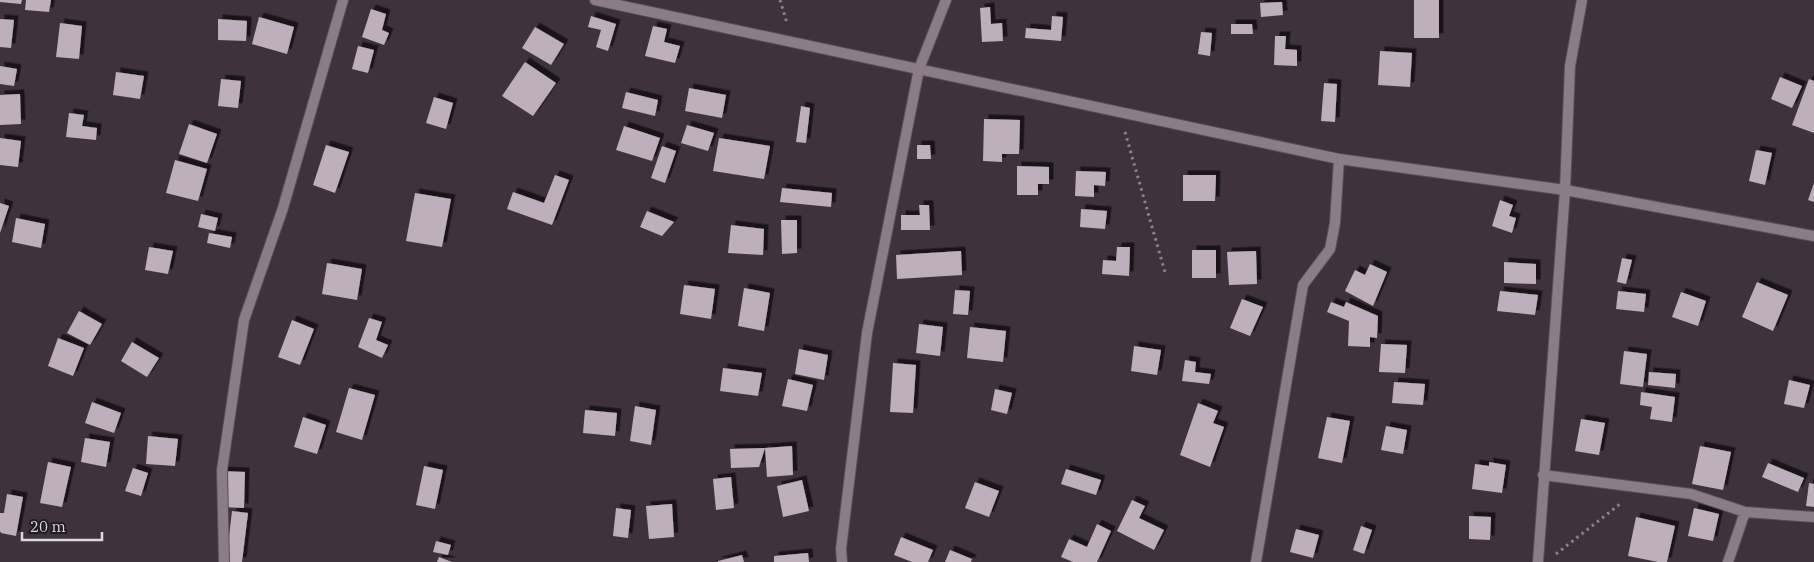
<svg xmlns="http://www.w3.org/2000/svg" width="1814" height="562" font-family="'IBM Plex Serif',serif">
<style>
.building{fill:#bdafbc;filter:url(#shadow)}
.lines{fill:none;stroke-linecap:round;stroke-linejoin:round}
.street-casing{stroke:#584f58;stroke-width:12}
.path{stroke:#8b828a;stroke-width:3;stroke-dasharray:2.5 4;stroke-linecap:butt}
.street{stroke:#8a7d88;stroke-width:10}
</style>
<defs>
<filter id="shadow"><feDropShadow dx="4.5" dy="-4.5" stdDeviation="0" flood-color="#0009"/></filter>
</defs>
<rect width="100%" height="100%" fill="#3e333d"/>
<path class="building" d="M 0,0 L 22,0 L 21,4 L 0,2 Z
M 26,0 L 51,0 L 49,12 L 25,10 Z
M 1414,0 L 1439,0 L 1439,38 L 1414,38 Z
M 1282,2 L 1283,15 L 1261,17 L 1260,3 Z
M 990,7 L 991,24 L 1002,23 L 1003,41 L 982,42 L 980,8 Z
M 371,9 L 386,14 L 382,30 L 389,33 L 384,45 L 362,37 Z
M 591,16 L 616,24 L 608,51 L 596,47 L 601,30 L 588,27 Z
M 1052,16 L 1063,17 L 1061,41 L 1025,38 L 1026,28 L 1051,30 Z
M 259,17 L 294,27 L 287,54 L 252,44 Z
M 0,19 L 14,20 L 11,48 L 0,47 Z
M 218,19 L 247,21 L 246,41 L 218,40 Z
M 60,23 L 82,26 L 79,59 L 56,57 Z
M 1231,24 L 1252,24 L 1253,34 L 1231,34 Z
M 653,26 L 667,29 L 664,42 L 680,46 L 675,63 L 645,56 Z
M 535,27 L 564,44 L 551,65 L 522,48 Z
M 1201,32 L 1212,33 L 1210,56 L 1198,54 Z
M 1275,36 L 1286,36 L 1285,49 L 1297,50 L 1297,66 L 1274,65 Z
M 358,46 L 374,50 L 368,73 L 352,69 Z
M 1380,51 L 1412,53 L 1410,87 L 1378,85 Z
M 525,62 L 556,83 L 533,116 L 502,96 Z
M 0,66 L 17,69 L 14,86 L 0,84 Z
M 116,72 L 144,76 L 140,99 L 113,95 Z
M 1780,77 L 1802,86 L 1792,108 L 1771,99 Z
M 221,79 L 241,81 L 238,108 L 218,106 Z
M 1809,79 L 1814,81 L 1814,133 L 1792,125 Z
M 1324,83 L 1337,84 L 1335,122 L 1321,121 Z
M 689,88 L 726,95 L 722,118 L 685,111 Z
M 626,92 L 658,100 L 655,116 L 622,108 Z
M 20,94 L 21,124 L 0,125 L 0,95 Z
M 434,97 L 453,103 L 446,129 L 426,123 Z
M 801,106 L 810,108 L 806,143 L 796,142 Z
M 69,113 L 84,115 L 82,126 L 97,128 L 96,140 L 66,137 Z
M 984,119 L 1020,120 L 1019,154 L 1002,154 L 1002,162 L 983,161 Z
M 189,124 L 217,134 L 207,163 L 179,154 Z
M 687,125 L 714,133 L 708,151 L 681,143 Z
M 624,126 L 660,138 L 652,161 L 616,150 Z
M 0,138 L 21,141 L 18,167 L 0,165 Z
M 719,138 L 770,146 L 764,179 L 713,171 Z
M 326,145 L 349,152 L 335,193 L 313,185 Z
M 917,145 L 930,145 L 931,159 L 917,159 Z
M 662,146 L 676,151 L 665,183 L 651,178 Z
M 1756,150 L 1772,153 L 1765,185 L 1749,181 Z
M 175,160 L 207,169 L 198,201 L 166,193 Z
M 1017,166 L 1049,167 L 1049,184 L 1038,184 L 1038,195 L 1017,195 Z
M 1076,171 L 1106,172 L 1105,186 L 1094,185 L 1094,197 L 1075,196 Z
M 555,175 L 569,180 L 552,225 L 507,209 L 513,192 L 544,203 Z
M 1183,175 L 1216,175 L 1215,201 L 1183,201 Z
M 1814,183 L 1814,202 L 1808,200 Z
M 782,188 L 832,193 L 831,207 L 780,202 Z
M 415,193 L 451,199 L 442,247 L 406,241 Z
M 1500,200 L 1513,205 L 1509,216 L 1516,218 L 1512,233 L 1492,226 Z
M 0,203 L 9,206 L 0,233 Z
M 919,205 L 929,205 L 930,230 L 901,230 L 901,215 L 920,215 Z
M 1081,209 L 1107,211 L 1105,229 L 1080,227 Z
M 647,211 L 674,222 L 662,236 L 640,227 Z
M 201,214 L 218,218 L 215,231 L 198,227 Z
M 16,218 L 45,224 L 41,248 L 12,242 Z
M 781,220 L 797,220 L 797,253 L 782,254 Z
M 731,225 L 764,229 L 763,255 L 728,253 Z
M 209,233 L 232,237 L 230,248 L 207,243 Z
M 149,247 L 173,251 L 168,274 L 145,270 Z
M 1117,247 L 1130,247 L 1129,276 L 1102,274 L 1103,260 L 1116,261 Z
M 1192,250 L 1216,250 L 1216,278 L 1192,278 Z
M 961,251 L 962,275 L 897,279 L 896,255 Z
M 1256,251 L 1257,284 L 1229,285 L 1227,252 Z
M 1622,258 L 1632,260 L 1626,284 L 1617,282 Z
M 1504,262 L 1536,264 L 1536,284 L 1504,283 Z
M 327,263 L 362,269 L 357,300 L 322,294 Z
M 1370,264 L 1387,272 L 1373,306 L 1345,291 L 1355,270 L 1365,275 Z
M 1757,282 L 1788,295 L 1773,331 L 1742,317 Z
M 684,285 L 715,289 L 711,319 L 680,314 Z
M 744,288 L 770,293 L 764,331 L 738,326 Z
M 955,290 L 970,291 L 968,315 L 953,314 Z
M 1500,291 L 1538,295 L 1535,315 L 1497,311 Z
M 1618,291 L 1646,294 L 1644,312 L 1616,309 Z
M 1681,292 L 1706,301 L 1698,326 L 1672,317 Z
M 1242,299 L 1263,307 L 1250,336 L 1230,328 Z
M 1331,302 L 1344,307 L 1346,302 L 1378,316 L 1377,338 L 1370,337 L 1370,347 L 1348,346 L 1349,321 L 1327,312 Z
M 79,311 L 102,324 L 90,345 L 67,333 Z
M 369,318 L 382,322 L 376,340 L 388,345 L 382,358 L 358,347 Z
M 292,320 L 314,329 L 300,365 L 278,357 Z
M 919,324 L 943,327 L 940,356 L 916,353 Z
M 970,327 L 1006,331 L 1003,362 L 967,358 Z
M 58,338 L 84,348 L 73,376 L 48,366 Z
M 132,342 L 159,358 L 147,377 L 121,361 Z
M 1381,344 L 1407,345 L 1405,373 L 1379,372 Z
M 1134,346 L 1161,350 L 1157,375 L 1131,371 Z
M 799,349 L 828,355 L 824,380 L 795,374 Z
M 1624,351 L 1647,354 L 1643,387 L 1620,384 Z
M 1185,360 L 1196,362 L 1195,372 L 1211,374 L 1209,384 L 1182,381 Z
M 893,363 L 916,365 L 913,413 L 890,412 Z
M 723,368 L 762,373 L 758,396 L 720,391 Z
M 1649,372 L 1676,374 L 1675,388 L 1648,385 Z
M 788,379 L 813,385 L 807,411 L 782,406 Z
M 1789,380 L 1810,385 L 1804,408 L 1784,404 Z
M 1394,382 L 1425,384 L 1423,405 L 1392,403 Z
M 349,388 L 375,395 L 362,440 L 336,432 Z
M 995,389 L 1012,393 L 1007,414 L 991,410 Z
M 1641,392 L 1675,397 L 1672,422 L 1650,419 L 1652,407 L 1640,405 Z
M 92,402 L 121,413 L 114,433 L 85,423 Z
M 1198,403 L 1218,411 L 1213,423 L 1224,427 L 1210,467 L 1180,455 Z
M 635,406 L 656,410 L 651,445 L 630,441 Z
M 585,410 L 617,413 L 615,436 L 583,433 Z
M 303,417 L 326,425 L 317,454 L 294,447 Z
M 1327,417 L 1350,421 L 1342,463 L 1318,458 Z
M 1581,419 L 1605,423 L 1599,455 L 1575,451 Z
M 1386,426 L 1407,430 L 1403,454 L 1381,450 Z
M 148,436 L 178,439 L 175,466 L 146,464 Z
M 85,438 L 110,442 L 106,467 L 81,462 Z
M 792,446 L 793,475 L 767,477 L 765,448 Z
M 1700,446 L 1731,452 L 1723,490 L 1692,484 Z
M 765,448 L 759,467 L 731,468 L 730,449 Z
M 48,462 L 71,467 L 62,507 L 40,503 Z
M 1489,462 L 1506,465 L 1502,493 L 1472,489 L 1475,464 L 1489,466 Z
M 1768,463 L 1804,478 L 1798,492 L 1762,477 Z
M 424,466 L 443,470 L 435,509 L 416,505 Z
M 133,468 L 148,473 L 141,496 L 125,491 Z
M 1066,469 L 1101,480 L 1096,495 L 1061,484 Z
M 221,471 L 245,472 L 244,508 L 220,507 Z
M 731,477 L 734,508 L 716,510 L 713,479 Z
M 802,480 L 809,511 L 783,517 L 777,486 Z
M 975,482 L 999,491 L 989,517 L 965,508 Z
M 1809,483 L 1814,484 L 1814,507 L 1806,506 Z
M 7,494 L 23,497 L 16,536 L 1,533 L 0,531 L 0,513 L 4,513 Z
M 1132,500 L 1145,506 L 1139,518 L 1164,530 L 1154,550 L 1117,531 Z
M 672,504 L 674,537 L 649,539 L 646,506 Z
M 616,508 L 631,510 L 628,538 L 613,536 Z
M 1694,508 L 1719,514 L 1713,541 L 1688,536 Z
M 232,511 L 248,513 L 242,562 L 226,562 Z
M 1469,516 L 1491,517 L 1490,540 L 1469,539 Z
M 1636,517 L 1675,526 L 1667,562 L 1658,562 L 1628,556 Z
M 1097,524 L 1111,531 L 1097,562 L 1073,562 L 1061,557 L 1069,539 L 1087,547 Z
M 1361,526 L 1372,530 L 1364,554 L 1353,550 Z
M 1296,529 L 1319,535 L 1313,558 L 1290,552 Z
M 901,537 L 933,550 L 928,562 L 912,562 L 894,555 Z
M 436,541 L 451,545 L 448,555 L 433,552 Z
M 950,550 L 972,559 L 971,562 L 945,562 Z
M 808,553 L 809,562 L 774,562 L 774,556 Z
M 742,555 L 744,562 L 718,562 L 718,561 Z
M 439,557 L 452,562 L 437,562 Z"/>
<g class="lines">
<g class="street-casing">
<path id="street" d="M 595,0 L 1339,159 L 1565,190 L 1814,236
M 1543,475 L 1691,494 L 1745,512 L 1814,517
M 224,562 L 222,470 L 244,320 L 283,208 L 343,0
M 842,562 L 841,549 L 867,333 L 919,69 L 946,0
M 1256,562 L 1303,285 L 1330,249 L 1335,223 L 1339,159
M 1538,562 L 1565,190 L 1570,66 L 1582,0
M 1728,562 L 1745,512"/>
</g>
<path class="path" d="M 780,0 L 787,23
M 1125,132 L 1166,276
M 1556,554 L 1620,504"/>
<use href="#street" class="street"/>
</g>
<path d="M22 532v8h80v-8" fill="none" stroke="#dfd8df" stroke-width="2.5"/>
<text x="30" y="532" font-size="15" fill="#dfd8df" stroke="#211c21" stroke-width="4" paint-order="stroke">20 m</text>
</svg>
